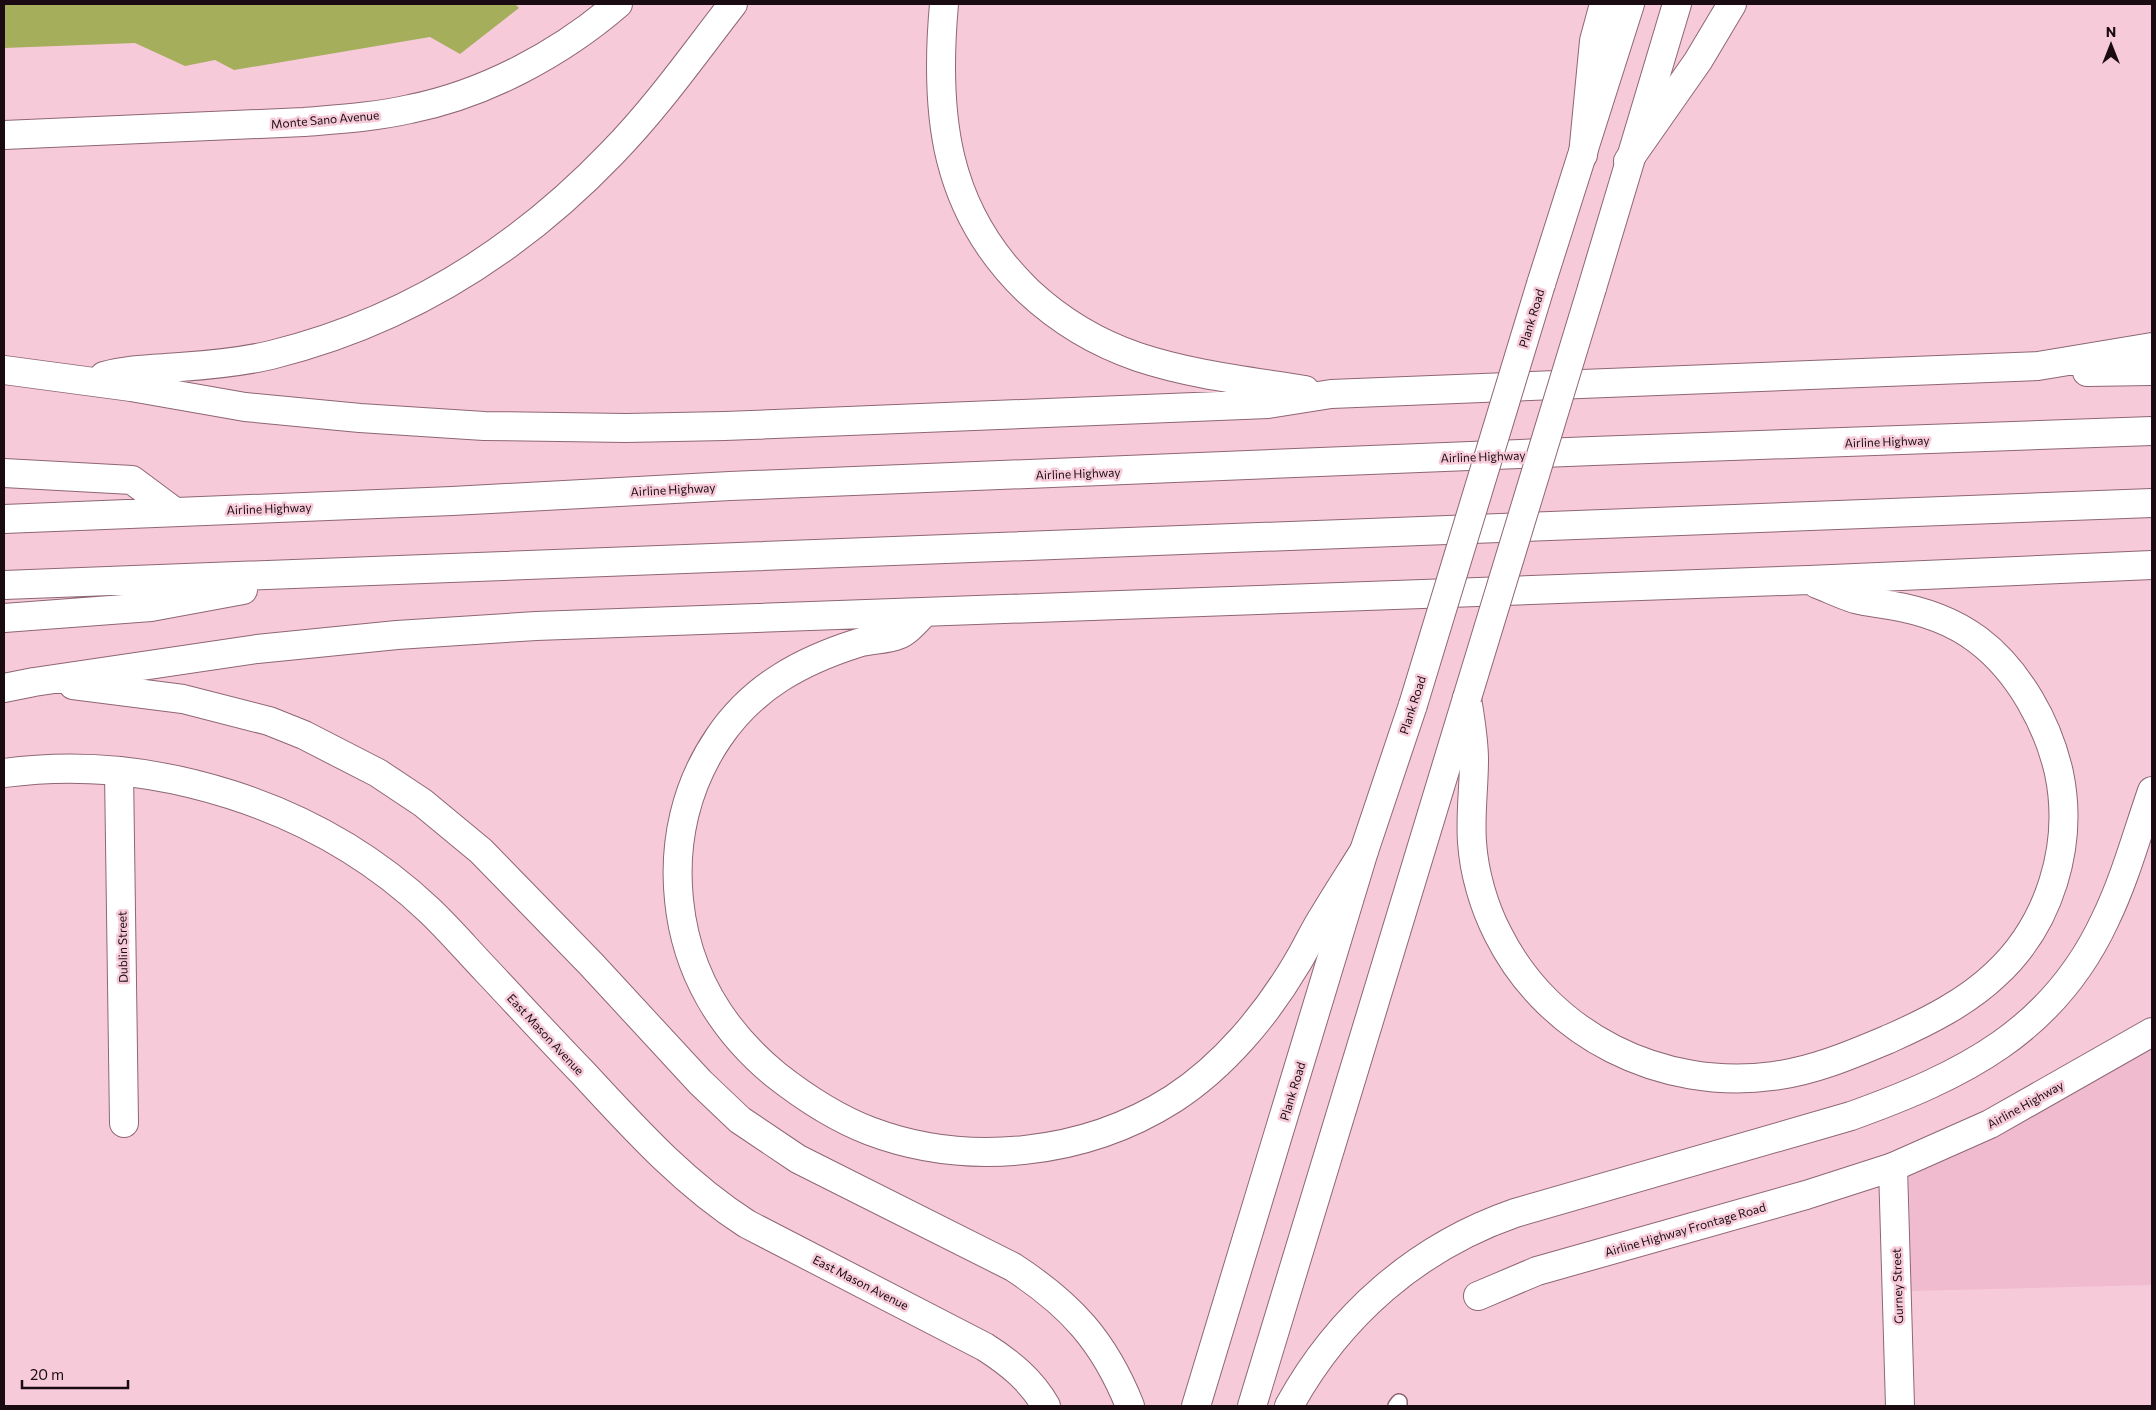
<svg xmlns="http://www.w3.org/2000/svg" width="2156" height="1410" font-family="Commissioner,sans-serif">
<style>
.built{fill:#f0bbce}
.forest{fill:#a4ae5b}
.lines{fill:none;stroke-linecap:round;stroke-linejoin:round}
.lane-casing{stroke:#8e6675;stroke-width:18}
.street-casing{stroke:#8e6675;stroke-width:30}
.secondary-casing{stroke:#8e6675;stroke-width:30}
.primary-casing{stroke:#8e6675;stroke-width:30}
.highway-casing{stroke:#8e6675;stroke-width:30}
.lane{stroke:#fff;stroke-width:15}
.street{stroke:#fff;stroke-width:28}
.secondary{stroke:#fff;stroke-width:28}
.primary{stroke:#fff;stroke-width:28}
.highway{stroke:#fff;stroke-width:28}
.primary-bridge-casing{stroke:#8e6675;stroke-width:30;stroke-linecap:butt}
.primary-bridge{stroke:#fff;stroke-width:28}
.labels{text-anchor:middle;dominant-baseline:central;stroke-width:5;stroke-linejoin:round;paint-order:stroke}
.street-label{font-size:12px;fill:#190b11;stroke:#f7cada}
</style>
<rect width="100%" height="100%" fill="#f7cada"/>
<path class="built" d="M 2152,1046 L 2152,1285 L 1911,1291 L 1909,1175 Z"/>
<path class="forest" d="M 4,4 L 515,4 L 519,8 L 460,54 L 430,37 L 234,70 L 215,60 L 185,66 L 135,43 L 4,48 Z"/>
<g class="lines">
<g class="lane-casing">
<path id="lane" d="M 1396,1406 L 1399,1402 L 1399,1406"/>
</g>
<g class="street-casing">
<path id="street" d="M 119,771 L 124,1123
M 1478,1296 L 1537,1271 L 1806,1195 L 1893,1167 L 1900,1406"/>
</g>
<g class="secondary-casing">
<path id="secondary" d="M 4,135 L 304,122 C 339,119 375,117 410,109 C 485,94 560,54 618,4
M 4,773 C 154,753 318,805 429,910 C 449,929 467,950 486,970 C 518,1004 550,1039 583,1073 C 634,1128 683,1183 747,1224 L 985,1347 C 1010,1363 1031,1380 1046,1406
M 1893,1167 L 1990,1124 L 2152,1032"/>
</g>
<g class="primary-casing">
<path id="primary" d="M 1541,284 L 1630,4
M 1592,288 L 1677,4
M 1196,1406 L 1364,851 L 1413,705
M 1252,1406 L 1467,698"/>
</g>
<g class="highway-casing">
<path id="highway" d="M 944,4 C 934,115 944,210 1028,291 C 1059,320 1097,343 1138,357 C 1192,375 1249,381 1305,390
M 1583,155 L 1594,41 L 1604,4
M 1628,161 L 1698,61 L 1732,4
M 4,370 L 131,387 L 245,407 L 360,418 L 484,426 L 626,428 L 725,426 L 1268,404 L 1331,394 L 2038,366 L 2152,347
M 2087,372 L 2152,371
M 104,376 C 129,369 154,369 180,367 C 210,365 241,362 271,355 C 405,322 517,252 612,153 C 657,107 694,54 733,4
M 4,473 L 132,480 L 175,512
M 4,519 L 452,501 L 730,486 L 1593,451 L 2152,431
M 4,585 L 2152,503
M 924,613 C 917,620 907,632 898,635 C 887,640 870,639 858,643 C 801,661 753,687 719,737 C 686,785 673,842 679,900 C 686,971 721,1030 776,1075 C 804,1097 836,1118 870,1131 C 968,1168 1085,1155 1173,1099 C 1224,1066 1267,1014 1297,963 C 1307,947 1314,930 1324,915 C 1337,893 1351,872 1364,851
M 4,618 L 151,607 L 243,590
M 73,685 L 183,699 L 269,721 L 304,735 L 378,773 L 423,803 L 481,851 L 591,964 L 700,1082 L 740,1120 L 798,1159 L 1013,1267 C 1071,1305 1104,1341 1130,1406
M 4,688 L 34,682 L 257,649 L 397,635 L 536,626 L 1809,580 L 2152,565
M 1467,698 C 1470,718 1474,739 1474,760 C 1474,787 1470,815 1472,842 C 1474,873 1484,907 1498,934 C 1549,1036 1662,1091 1773,1076 C 1814,1071 1853,1054 1891,1038 C 1927,1022 1967,1002 1996,974 C 2050,924 2074,845 2059,773 C 2048,724 2019,671 1978,640 C 1953,621 1920,610 1889,605 C 1878,603 1866,602 1855,599 C 1842,595 1830,589 1817,584
M 1289,1406 C 1339,1315 1417,1247 1515,1213 L 1851,1116 C 1962,1076 2053,1032 2105,920 C 2125,879 2137,834 2152,791"/>
</g>
<use href="#lane" class="lane"/>
<use href="#street" class="street"/>
<use href="#secondary" class="secondary"/>
<use href="#primary" class="primary"/>
<use href="#highway" class="highway"/>
<g class="primary-bridge-casing">
<path id="primary-bridge" d="M 1467,698 L 1592,288
M 1413,705 L 1541,284"/>
</g>
<use href="#primary-bridge" class="primary-bridge"/>
</g>
<g class="labels">
<g class="street-label">
<text transform="translate(325 119) rotate(-5)">Monte Sano Avenue</text>
<text transform="translate(1531 318) rotate(-73)">Plank Road</text>
<text transform="translate(1887 441) rotate(-2)">Airline Highway</text>
<text transform="translate(1483 456) rotate(-2)">Airline Highway</text>
<text transform="translate(1078 473) rotate(-2)">Airline Highway</text>
<text transform="translate(673 489) rotate(-3)">Airline Highway</text>
<text transform="translate(269 508) rotate(-2)">Airline Highway</text>
<text transform="translate(1412 705) rotate(-72)">Plank Road</text>
<text transform="translate(122 947) rotate(-91)">Dublin Street</text>
<text transform="translate(546 1034) rotate(47)">East Mason Avenue</text>
<text transform="translate(1292 1091) rotate(-73)">Plank Road</text>
<text transform="translate(2025 1104) rotate(-29)">Airline Highway</text>
<text transform="translate(1685 1229) rotate(-16)">Airline Highway Frontage Road</text>
<text transform="translate(861 1282) rotate(27)">East Mason Avenue</text>
<text transform="translate(1897 1286) rotate(-92)">Gurney Street</text>
</g>
</g>
<rect width="2156" height="1410" fill="none" stroke="#190b11" stroke-width="10"/>
<g transform="translate(2111 45)" stroke="#f7cada" stroke-width="4" paint-order="stroke">
<path d="M0-4L9 19L0 12L-9 19Z" fill="#190b11"/>
<text y="-8" font-size="14" font-weight="bold" text-anchor="middle" fill="#190b11">N</text>
</g>
<path d="M22 1380v8h106v-8" fill="none" stroke="#190b11" stroke-width="2.5"/>
<text x="30" y="1380" font-size="15" fill="#190b11" stroke="#f7cada" stroke-width="4" paint-order="stroke">20 m</text>
</svg>
